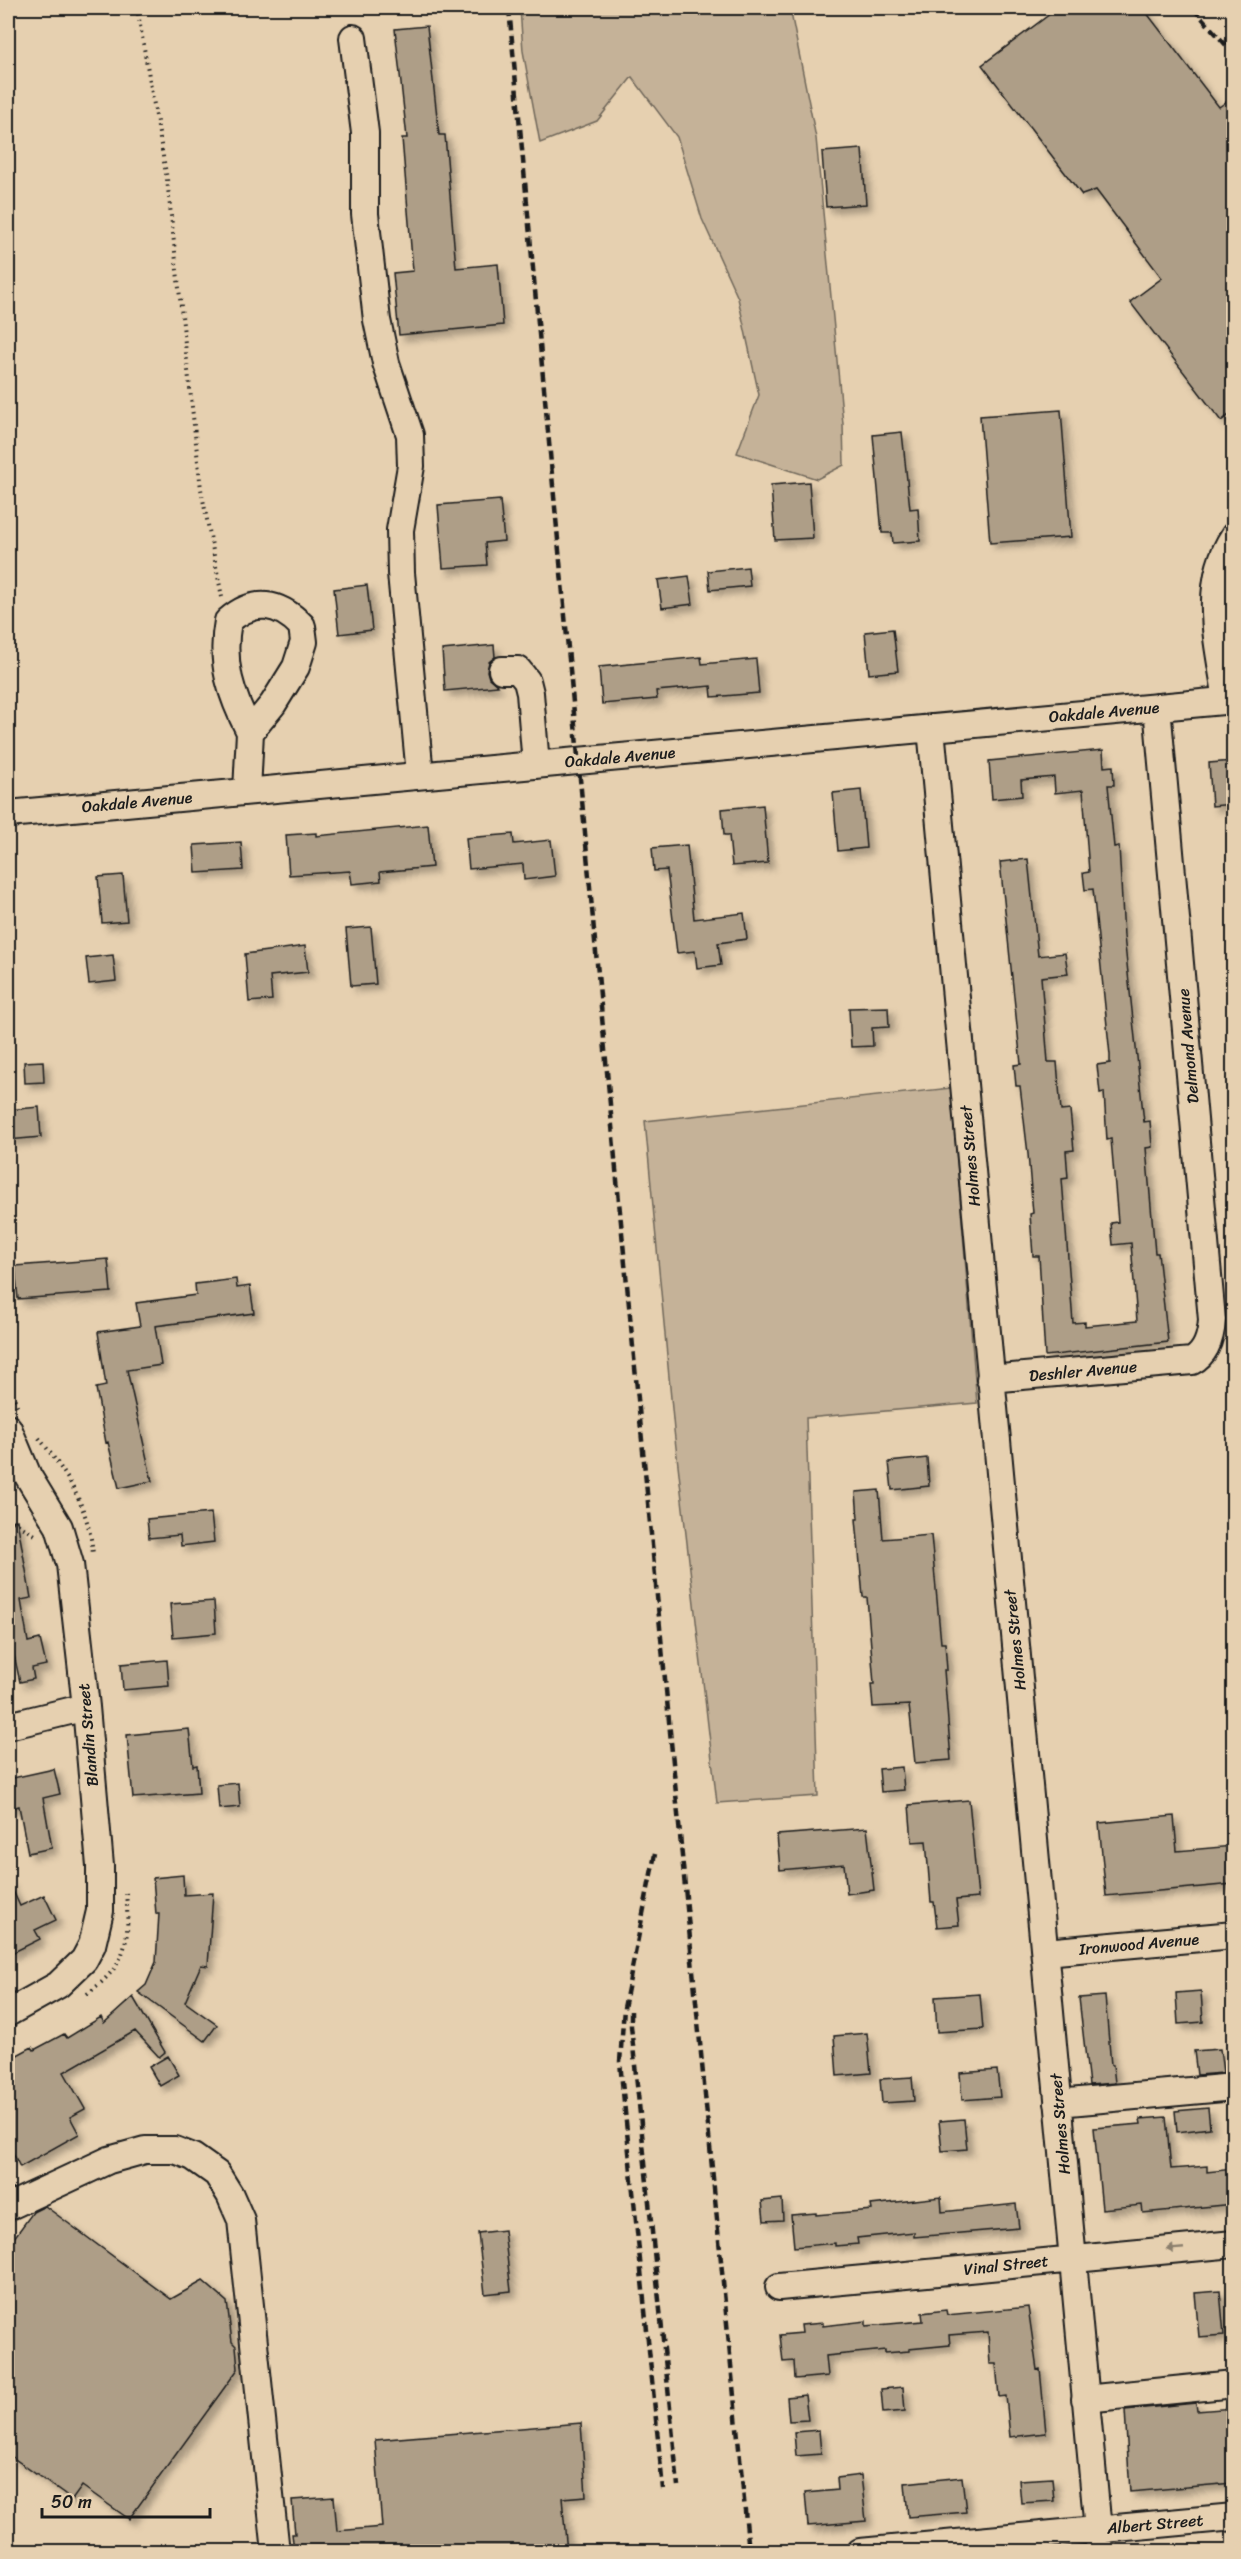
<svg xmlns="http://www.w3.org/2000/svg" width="1241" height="2559" font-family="Sriracha,sans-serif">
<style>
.green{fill:#c5b298;stroke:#70675a;stroke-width:1.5}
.building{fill:#ae9e87;stroke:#1c1c1c;stroke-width:1.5;filter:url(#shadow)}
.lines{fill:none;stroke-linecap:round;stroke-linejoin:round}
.minor-casing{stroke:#1c1c1c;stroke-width:30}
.path{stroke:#1c1c1c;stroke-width:4;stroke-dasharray:1.5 4.5;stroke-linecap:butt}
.minor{stroke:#e6d0b0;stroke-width:26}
.rail{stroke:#1c1c1c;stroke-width:4.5;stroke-dasharray:9 4.5;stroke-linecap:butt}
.oneway{fill:#8b7f6d}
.labels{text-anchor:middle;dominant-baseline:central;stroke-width:6;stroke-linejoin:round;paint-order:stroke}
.street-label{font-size:16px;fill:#1c1c1c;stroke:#e6d0b0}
</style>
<defs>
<filter id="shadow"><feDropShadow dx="5.5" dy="5.5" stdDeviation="3" flood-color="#0004"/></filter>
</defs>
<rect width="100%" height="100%" fill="#e6d0b0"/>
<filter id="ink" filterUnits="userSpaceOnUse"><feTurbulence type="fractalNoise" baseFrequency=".0167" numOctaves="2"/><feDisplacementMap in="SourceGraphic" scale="12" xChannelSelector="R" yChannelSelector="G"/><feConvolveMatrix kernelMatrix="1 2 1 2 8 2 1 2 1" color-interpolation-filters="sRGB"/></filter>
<g filter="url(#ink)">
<path class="green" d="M 520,8 L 790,8 L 816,138 L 843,424 L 844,465 L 817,479 L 737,453 L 759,395 L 738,298 L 702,219 L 677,137 L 632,77 L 597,121 L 540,143 L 523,51 Z
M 951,1088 L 977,1403 L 806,1418 L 818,1796 L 717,1803 L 674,1430 L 645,1121 Z"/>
<path class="building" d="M 1058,8 L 1143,8 L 1219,107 L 1233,97 L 1233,412 L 1221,421 L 1130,302 L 1162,278 L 1096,190 L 1082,195 L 982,65 Z
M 427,26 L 439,135 L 445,135 L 456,268 L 498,264 L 503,325 L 399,335 L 393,273 L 413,271 L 402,138 L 407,138 L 395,29 Z
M 862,149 L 866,204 L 826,207 L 822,152 Z
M 1061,410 L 1071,537 L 990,543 L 980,416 Z
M 902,432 L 910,509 L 918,508 L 920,541 L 893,543 L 892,533 L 882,533 L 873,435 Z
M 809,482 L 813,538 L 775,540 L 771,485 Z
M 500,500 L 504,541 L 485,543 L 487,565 L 443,568 L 438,505 Z
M 748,567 L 750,586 L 710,590 L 708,571 Z
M 689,576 L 693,604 L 662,608 L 658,580 Z
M 367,585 L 372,630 L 339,634 L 334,589 Z
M 893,629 L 898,671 L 869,674 L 865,632 Z
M 494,645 L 495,657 L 489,662 L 487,671 L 489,678 L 498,686 L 445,691 L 442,650 Z
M 701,657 L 702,664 L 756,659 L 759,693 L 712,697 L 711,686 L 656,691 L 657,699 L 602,704 L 599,667 Z
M 1103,750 L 1104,767 L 1113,766 L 1114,785 L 1108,785 L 1114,847 L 1119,846 L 1124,936 L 1144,1122 L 1150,1121 L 1152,1147 L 1146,1148 L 1155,1253 L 1158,1253 L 1168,1342 L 1045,1356 L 1039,1256 L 1033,1256 L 1030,1214 L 1033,1213 L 1028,1154 L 1020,1086 L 1016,1086 L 1014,1065 L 1021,1064 L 1000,862 L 1028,859 L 1038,956 L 1065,953 L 1068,974 L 1041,977 L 1048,1062 L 1057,1062 L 1061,1111 L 1070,1110 L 1074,1150 L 1066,1151 L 1068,1178 L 1062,1179 L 1073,1323 L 1085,1322 L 1085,1326 L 1137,1321 L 1131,1243 L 1113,1245 L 1111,1223 L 1118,1222 L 1111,1139 L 1107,1140 L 1104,1092 L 1100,1093 L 1097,1065 L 1110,1063 L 1110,1055 L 1093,889 L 1085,890 L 1083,873 L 1089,872 L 1083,790 L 1055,793 L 1054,777 L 1021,780 L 1022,796 L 992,799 L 989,761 Z
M 1233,761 L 1233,804 L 1212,806 L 1209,763 Z
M 861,790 L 866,848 L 838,851 L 833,793 Z
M 763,805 L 768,863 L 732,866 L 729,835 L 724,835 L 722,809 Z
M 428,825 L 432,867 L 380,872 L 381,881 L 352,884 L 350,871 L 289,875 L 286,835 L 316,833 L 316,836 Z
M 513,834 L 514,844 L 551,840 L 555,876 L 524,880 L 523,864 L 469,869 L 466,838 Z
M 241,842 L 243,870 L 196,873 L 194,845 Z
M 687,845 L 694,919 L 744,913 L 747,939 L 718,943 L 721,965 L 697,968 L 695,951 L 677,953 L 667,870 L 654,871 L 652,848 Z
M 123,875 L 127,921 L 102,923 L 98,877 Z
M 371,927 L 376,984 L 351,986 L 346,929 Z
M 305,946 L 308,972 L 270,976 L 272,1000 L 249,1002 L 245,954 Z
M 113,955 L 116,981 L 89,984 L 86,958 Z
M 888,1007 L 889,1027 L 872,1028 L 873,1046 L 851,1047 L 849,1008 Z
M 43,1061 L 44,1082 L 25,1083 L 24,1062 Z
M 39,1107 L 41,1137 L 8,1140 L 8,1110 Z
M 108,1259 L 111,1292 L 18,1299 L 15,1266 Z
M 236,1279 L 237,1288 L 250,1286 L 254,1313 L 155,1326 L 161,1365 L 127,1370 L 152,1481 L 119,1488 L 108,1442 L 106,1443 L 96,1388 L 106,1386 L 98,1332 L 140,1326 L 136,1303 L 196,1295 L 195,1284 Z
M 927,1458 L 929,1486 L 892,1490 L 889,1462 Z
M 879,1490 L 883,1539 L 931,1535 L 941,1643 L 945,1643 L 947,1670 L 944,1670 L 951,1760 L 915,1763 L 909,1705 L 873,1707 L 871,1684 L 874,1684 L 867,1597 L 863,1597 L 856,1519 L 858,1519 L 856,1492 Z
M 211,1513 L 214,1542 L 181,1546 L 180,1535 L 149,1538 L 147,1519 Z
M 17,1520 L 31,1598 L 21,1600 L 28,1642 L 40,1639 L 46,1665 L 32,1668 L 34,1679 L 20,1682 L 8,1628 L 8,1521 Z
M 214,1601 L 216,1633 L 173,1637 L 170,1604 Z
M 167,1660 L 169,1686 L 123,1690 L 121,1664 Z
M 189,1729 L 193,1766 L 197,1765 L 199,1793 L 133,1798 L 127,1735 Z
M 902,1767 L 904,1790 L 881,1792 L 879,1769 Z
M 54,1769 L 60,1794 L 43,1798 L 52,1848 L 28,1853 L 19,1806 L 8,1809 L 8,1779 Z
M 238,1783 L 240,1807 L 219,1809 L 217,1785 Z
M 969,1800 L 978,1898 L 956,1900 L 959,1925 L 937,1927 L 934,1902 L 931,1902 L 926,1841 L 912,1842 L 909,1805 Z
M 1174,1816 L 1177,1851 L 1233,1846 L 1233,1884 L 1106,1896 L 1099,1823 Z
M 867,1828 L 874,1890 L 847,1894 L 844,1864 L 780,1870 L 777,1835 Z
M 183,1875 L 184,1895 L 213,1893 L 208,1966 L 201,1965 L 185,2002 L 217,2025 L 205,2041 L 138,1992 L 146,1985 L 156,1962 L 159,1914 L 156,1914 L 153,1878 Z
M 8,1880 L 20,1906 L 44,1895 L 56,1920 L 35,1930 L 40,1939 L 8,1955 Z
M 1201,1991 L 1203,2022 L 1178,2024 L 1176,1993 Z
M 980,1994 L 983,2029 L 937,2032 L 935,1997 Z
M 1105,1996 L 1111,2065 L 1113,2065 L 1115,2083 L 1089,2085 L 1079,1998 Z
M 133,1997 L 165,2052 L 159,2057 L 135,2031 L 64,2072 L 85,2109 L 70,2117 L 79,2134 L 20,2167 L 8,2143 L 8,2060 L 32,2047 L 34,2050 L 64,2034 L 67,2038 L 101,2017 L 104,2023 Z
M 867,2033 L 871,2073 L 837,2076 L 834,2036 Z
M 1220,2049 L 1223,2073 L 1197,2075 L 1194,2051 Z
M 168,2056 L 179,2075 L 160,2086 L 149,2067 Z
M 997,2070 L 1000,2097 L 962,2100 L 960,2073 Z
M 912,2077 L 914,2101 L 882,2103 L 880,2079 Z
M 1208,2108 L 1210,2128 L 1177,2132 L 1175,2111 Z
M 1166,2117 L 1171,2169 L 1207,2166 L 1207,2172 L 1233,2169 L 1233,2204 L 1143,2213 L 1142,2205 L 1102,2209 L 1094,2128 L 1141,2124 L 1140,2119 Z
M 964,2119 L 967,2149 L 942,2151 L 939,2121 Z
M 941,2197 L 942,2212 L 1016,2204 L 1019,2228 L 914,2237 L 914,2232 L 857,2238 L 858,2244 L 835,2246 L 835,2243 L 794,2247 L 791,2215 L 816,2213 L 816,2215 L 872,2210 L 871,2205 Z
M 782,2199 L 783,2220 L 764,2221 L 762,2201 Z
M 45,2206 L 171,2299 L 203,2281 L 227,2302 L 232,2342 L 236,2346 L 238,2369 L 129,2519 L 82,2486 L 72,2500 L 8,2454 L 8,2246 L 33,2212 Z
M 504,2230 L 511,2291 L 485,2294 L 478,2233 Z
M 1220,2291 L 1224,2335 L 1199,2337 L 1195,2293 Z
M 1028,2307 L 1037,2370 L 1040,2369 L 1046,2433 L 1010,2437 L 1006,2396 L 999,2397 L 996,2364 L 990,2364 L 988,2332 L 949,2335 L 950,2345 L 909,2349 L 909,2351 L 885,2353 L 885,2350 L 826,2356 L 828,2376 L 795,2379 L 794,2361 L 783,2362 L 780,2335 L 802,2333 L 801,2325 L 823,2323 L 823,2326 L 866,2321 L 866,2326 L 923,2321 L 922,2313 L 946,2310 L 947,2315 Z
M 903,2387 L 905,2411 L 883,2413 L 881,2389 Z
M 805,2395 L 808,2420 L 789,2421 L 787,2397 Z
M 1196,2403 L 1197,2411 L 1233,2408 L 1233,2430 L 1230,2430 L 1233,2483 L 1130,2492 L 1125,2410 Z
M 581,2423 L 586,2496 L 562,2498 L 567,2552 L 294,2552 L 292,2534 L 295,2534 L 292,2500 L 334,2497 L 337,2531 L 382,2527 L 375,2440 Z
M 819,2430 L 821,2454 L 796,2456 L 794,2432 Z
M 861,2475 L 866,2521 L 808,2526 L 805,2493 L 838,2490 L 837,2478 Z
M 962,2477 L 966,2512 L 908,2517 L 905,2483 Z
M 1052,2478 L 1054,2501 L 1021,2503 L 1019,2480 Z"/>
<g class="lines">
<g class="minor-casing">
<path id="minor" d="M 353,38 L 365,133 L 365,214 L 377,320 L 386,363 L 410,435 L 411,466 L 400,530 L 401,573 L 420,775
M 502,670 L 518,670 L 527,681 L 530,693 L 536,765
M 1227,700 C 1219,646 1201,586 1234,536
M 931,728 L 1100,2552
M 247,791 L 250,732 L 273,704 L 296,667 L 304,642 L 302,626 C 279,602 254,598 228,621 C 220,663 231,695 250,732
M 8,814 L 1234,700
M 990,1379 L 1192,1361 C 1207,1353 1211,1336 1212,1320 L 1157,707
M 8,1428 L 28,1476 L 59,1527 L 70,1564 L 86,1707 L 100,1866 L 100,1911 L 92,1945 L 84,1960 L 58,1985 L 8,2013
M 8,1726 L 86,1707
M 1045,1952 L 1234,1935
M 1058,2103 L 1234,2087
M 8,2207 L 109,2160 L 145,2150 L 175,2150 L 193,2157 L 217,2174 L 230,2195 L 241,2220 L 276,2552
M 779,2287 L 1234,2244
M 1085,2399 L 1234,2384
M 860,2552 L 1234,2517"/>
</g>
<path class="path" d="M 137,8 L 167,179 L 201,489 L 222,597
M 8,1382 L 18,1408
M 39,1438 C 67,1474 89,1507 93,1554
M 8,1518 L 35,1535
M 87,1994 C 128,1964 130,1941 126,1893"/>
<use href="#minor" class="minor"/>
<path class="rail" d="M 509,8 L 618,1191 L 749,2552
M 1193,8 L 1234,54
M 655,1854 L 624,2008 L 620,2062 L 663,2489
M 631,2011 L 631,2026 L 678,2486"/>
</g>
<defs><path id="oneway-solid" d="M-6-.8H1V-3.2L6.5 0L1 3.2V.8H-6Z" transform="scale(1.5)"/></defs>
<use class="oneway" href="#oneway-solid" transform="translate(1175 2249) rotate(175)"/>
</g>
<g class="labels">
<g class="street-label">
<text transform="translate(1104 712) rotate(-5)">Oakdale Avenue</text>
<text transform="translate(620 757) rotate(-5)">Oakdale Avenue</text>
<text transform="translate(137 802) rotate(-5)">Oakdale Avenue</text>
<text transform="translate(1188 1046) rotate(-95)">Delmond Avenue</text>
<text transform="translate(970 1156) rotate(-95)">Holmes Street</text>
<text transform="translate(1083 1371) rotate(-5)">Deshler Avenue</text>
<text transform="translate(1015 1640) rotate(-96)">Holmes Street</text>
<text transform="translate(88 1735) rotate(-95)">Blandin Street</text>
<text transform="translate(1139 1944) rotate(-5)">Ironwood Avenue</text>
<text transform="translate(1060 2124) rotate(-95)">Holmes Street</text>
<text transform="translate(1006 2265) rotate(-6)">Vinal Street</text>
<text transform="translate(1155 2524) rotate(-5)">Albert Street</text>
</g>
</g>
<rect width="1241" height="2559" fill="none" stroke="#e6d0b0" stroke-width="30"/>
<rect x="15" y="15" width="1211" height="2529" fill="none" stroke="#1c1c1c" stroke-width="2" filter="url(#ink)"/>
<path d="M42 2508v9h168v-9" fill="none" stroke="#1c1c1c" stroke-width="3"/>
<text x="51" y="2508" font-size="18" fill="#1c1c1c" stroke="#e6d0b0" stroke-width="4.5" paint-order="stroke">50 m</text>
</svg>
